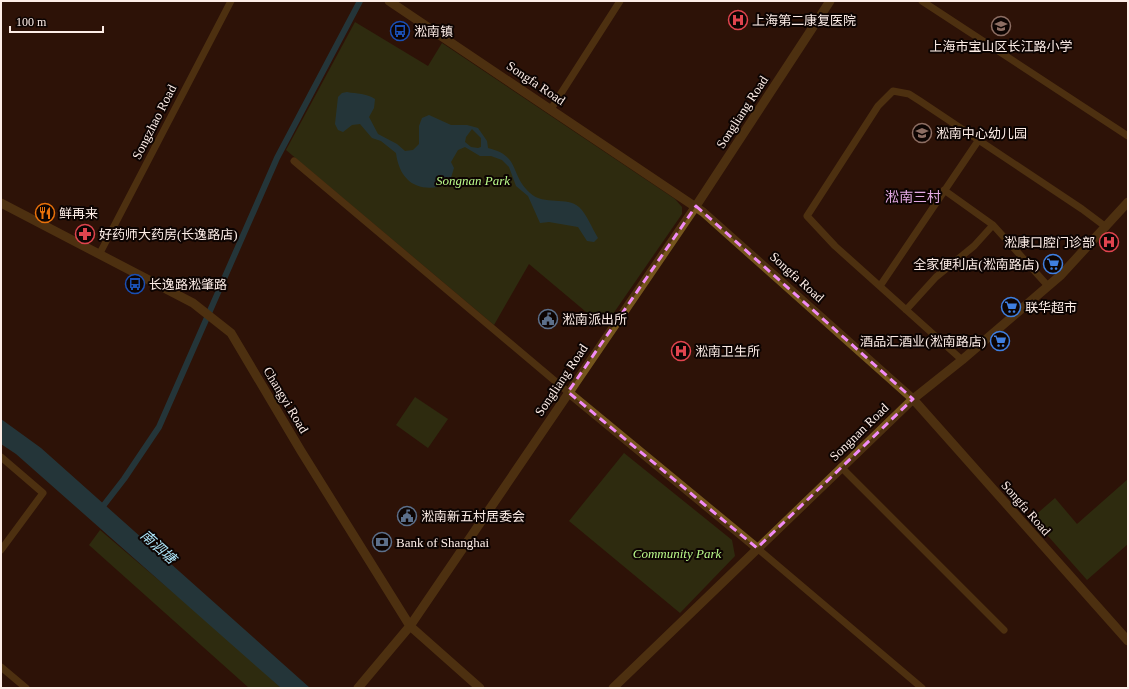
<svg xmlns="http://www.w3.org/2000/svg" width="1129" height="689" font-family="'Times New Roman','Noto Sans SC',serif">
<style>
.green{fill:#2f4a19}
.water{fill:#1a6176;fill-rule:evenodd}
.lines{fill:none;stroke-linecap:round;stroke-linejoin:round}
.canal{stroke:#1a6176;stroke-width:6}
.minor{stroke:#74551c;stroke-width:7}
.tertiary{stroke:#74551c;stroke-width:9}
.marked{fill:none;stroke:#f18bf5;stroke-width:3;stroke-dasharray:8 5;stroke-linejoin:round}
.labels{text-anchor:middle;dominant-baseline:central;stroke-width:4;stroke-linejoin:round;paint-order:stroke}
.poi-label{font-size:13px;fill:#fdede7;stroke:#0d0402;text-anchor:start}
.street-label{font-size:13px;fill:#fdede7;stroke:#0d0402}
.park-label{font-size:13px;font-style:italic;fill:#b9f98a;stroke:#0d0402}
.neighbourhood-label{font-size:14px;fill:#e3aae4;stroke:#0d0402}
.water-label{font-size:14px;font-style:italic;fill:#aee5f9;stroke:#0d0402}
</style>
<rect width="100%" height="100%" fill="#2d1207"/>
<path class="green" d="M 355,22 L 428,66 L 442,43 L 675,199 L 682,207 L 682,214 L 604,327 L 529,264 L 494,325 L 286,150 Z
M 415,397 L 448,419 L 428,448 L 396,425 Z
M 624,453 L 732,540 L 735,556 L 680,613 L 569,521 Z
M 1128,479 L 1128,544 L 1087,580 L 1032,518 L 1055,498 L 1077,524 Z
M 100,530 L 230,641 L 281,688 L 249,688 L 89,545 Z"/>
<path class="water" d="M 347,92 C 357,94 366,93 375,99 L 374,108 L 369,117 L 378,134 L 397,144 L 405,151 L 413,150 L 419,144 L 419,126 L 422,118 L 429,115 L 451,125 L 467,125 L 478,128 L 487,141 L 488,148 C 521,156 509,174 530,193 C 544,206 567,196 579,207 C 586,213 593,230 598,238 L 594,242 L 587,241 L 578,227 L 549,222 L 540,223 L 528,196 L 516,186 L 509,167 L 502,160 L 491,156 L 480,156 L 465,147 L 458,150 L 451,162 L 454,168 L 449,184 C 421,194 400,184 396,153 L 381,141 L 372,138 L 360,124 L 352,125 L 343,132 L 338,130 L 335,124 L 338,97 L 342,93 ZM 472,129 L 481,138 L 481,147 L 478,148 L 471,147 L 465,142 L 466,137 Z
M 1,419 L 41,448 L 310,688 L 281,688 L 16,454 L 1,444 Z"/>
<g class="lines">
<path class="canal" d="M 100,510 L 124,479 L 159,427 L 277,158 L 360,1"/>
<path class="minor" d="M 922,1 L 1128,136
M 551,109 L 620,1
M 294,161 L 568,392
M 944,190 L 993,225
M 100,253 L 231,1
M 880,286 L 978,141
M 906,310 L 936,277 L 974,246 L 993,225 L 1048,286
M 962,360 L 835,246 L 807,216 L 878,106 L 893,91 L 909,94 L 920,101 L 1082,209 L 1106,227
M 1,457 L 43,493 L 1,550
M 841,467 L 1004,630
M 757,548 L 922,688
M 1,667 L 26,688"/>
<path class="tertiary" d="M 389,1 L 703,212 L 913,399 L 1128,641
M 1,203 L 193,303 L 231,333 L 301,451 L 410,626 L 480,688
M 568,392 L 757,548
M 358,688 L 410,626 L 696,206 L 830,1
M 613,688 L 913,399 L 962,360 L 1061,275 L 1128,202"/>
</g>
<path d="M0 0H1129V689H0ZM 696,206 L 913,399 L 757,548 L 568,392 Z" fill="#2d1207" fill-opacity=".55" fill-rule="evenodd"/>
<path class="marked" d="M 696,206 L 913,399 L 757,548 L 568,392 Z"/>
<defs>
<g id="hospital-ring" transform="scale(1)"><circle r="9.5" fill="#0d0402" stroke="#e0444e" stroke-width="1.5"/><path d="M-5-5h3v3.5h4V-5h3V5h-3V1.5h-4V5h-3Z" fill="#e0444e"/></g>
<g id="school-ring" transform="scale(1)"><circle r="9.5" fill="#0d0402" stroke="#8d6e63" stroke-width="1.5"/><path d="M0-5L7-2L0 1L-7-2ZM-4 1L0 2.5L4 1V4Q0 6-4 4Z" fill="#8d6e63"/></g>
<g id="bus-ring" transform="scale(1)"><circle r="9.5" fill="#0d0402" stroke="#1a4fb4" stroke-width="1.5"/><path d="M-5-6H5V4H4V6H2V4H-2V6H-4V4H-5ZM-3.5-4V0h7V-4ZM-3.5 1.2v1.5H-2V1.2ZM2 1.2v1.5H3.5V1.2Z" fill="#1a4fb4"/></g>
<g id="restaurant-ring" transform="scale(1)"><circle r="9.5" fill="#0d0402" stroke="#e8710a" stroke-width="1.5"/><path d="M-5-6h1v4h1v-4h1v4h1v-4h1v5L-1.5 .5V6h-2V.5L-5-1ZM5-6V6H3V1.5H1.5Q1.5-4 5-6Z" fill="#e8710a"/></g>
<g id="pharmacy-ring" transform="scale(1)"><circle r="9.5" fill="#0d0402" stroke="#e0444e" stroke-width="1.5"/><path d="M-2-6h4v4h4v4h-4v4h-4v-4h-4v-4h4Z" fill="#e0444e"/></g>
<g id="supermarket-ring" transform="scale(1)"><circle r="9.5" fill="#0d0402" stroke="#3f7fe0" stroke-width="1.5"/><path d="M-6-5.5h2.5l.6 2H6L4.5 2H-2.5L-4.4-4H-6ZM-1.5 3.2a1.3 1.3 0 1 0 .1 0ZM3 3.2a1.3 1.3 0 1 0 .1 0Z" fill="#3f7fe0"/></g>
<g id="civic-ring" transform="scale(1)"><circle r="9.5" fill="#0d0402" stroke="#5c6f8a" stroke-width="1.5"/><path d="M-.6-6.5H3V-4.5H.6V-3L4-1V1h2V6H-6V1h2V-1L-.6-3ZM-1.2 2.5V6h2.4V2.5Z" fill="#5c6f8a"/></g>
<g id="bank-ring" transform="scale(1)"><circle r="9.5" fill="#0d0402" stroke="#5c6f8a" stroke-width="1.5"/><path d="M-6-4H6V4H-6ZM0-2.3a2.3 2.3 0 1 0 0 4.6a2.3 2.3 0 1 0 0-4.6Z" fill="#5c6f8a"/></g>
</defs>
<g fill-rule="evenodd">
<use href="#hospital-ring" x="738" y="20"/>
<use href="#school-ring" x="1001" y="26"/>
<use href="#bus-ring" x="400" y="31"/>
<use href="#school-ring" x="922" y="133"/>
<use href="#restaurant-ring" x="45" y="213"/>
<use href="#pharmacy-ring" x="85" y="234"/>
<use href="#hospital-ring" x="1109" y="242"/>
<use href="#supermarket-ring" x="1053" y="264"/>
<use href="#bus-ring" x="135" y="284"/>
<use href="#supermarket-ring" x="1011" y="307"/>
<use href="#civic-ring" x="548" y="319"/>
<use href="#supermarket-ring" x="1000" y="341"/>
<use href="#hospital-ring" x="681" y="351"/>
<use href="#civic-ring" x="407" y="516"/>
<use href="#bank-ring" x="382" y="542"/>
</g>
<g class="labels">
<g class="poi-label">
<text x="752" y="20">上海第二康复医院</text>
<text x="414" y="31">淞南镇</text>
<text x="1001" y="46" text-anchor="middle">上海市宝山区长江路小学</text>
<text x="936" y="133">淞南中心幼儿园</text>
<text x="59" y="213">鲜再来</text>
<text x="99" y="234">好药师大药房(长逸路店)</text>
<text x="1095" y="242" text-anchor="end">淞康口腔门诊部</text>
<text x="1039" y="264" text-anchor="end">全家便利店(淞南路店)</text>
<text x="149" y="284">长逸路淞肇路</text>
<text x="1025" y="307">联华超市</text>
<text x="562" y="319">淞南派出所</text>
<text x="986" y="341" text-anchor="end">酒品汇酒业(淞南路店)</text>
<text x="695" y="351">淞南卫生所</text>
<text x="421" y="516">淞南新五村居委会</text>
<text x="396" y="542">Bank of Shanghai</text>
</g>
<g class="street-label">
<text transform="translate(536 83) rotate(34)">Songfa Road</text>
<text transform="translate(742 112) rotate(-57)">Songliang Road</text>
<text transform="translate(154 122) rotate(-63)">Songzhao Road</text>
<text transform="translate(797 277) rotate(42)">Songfa Road</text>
<text transform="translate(561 380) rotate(-56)">Songliang Road</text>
<text transform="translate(286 400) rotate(59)">Changyi Road</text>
<text transform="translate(859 432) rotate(-44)">Songnan Road</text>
<text transform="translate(1026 508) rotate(49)">Songfa Road</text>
</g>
<g class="park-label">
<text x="473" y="180">Songnan Park</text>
<text x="677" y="553">Community Park</text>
</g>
<g class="neighbourhood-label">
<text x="913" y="197">淞南三村</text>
</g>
<g class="water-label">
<text transform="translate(158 547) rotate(42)">南泗塘</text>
</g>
</g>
<rect width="1129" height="689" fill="none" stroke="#fdede7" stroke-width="4"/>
<path d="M10 26v6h93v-6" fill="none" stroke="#fdede7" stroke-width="2"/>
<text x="16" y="26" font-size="12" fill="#fdede7" stroke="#0d0402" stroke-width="3" paint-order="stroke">100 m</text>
</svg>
